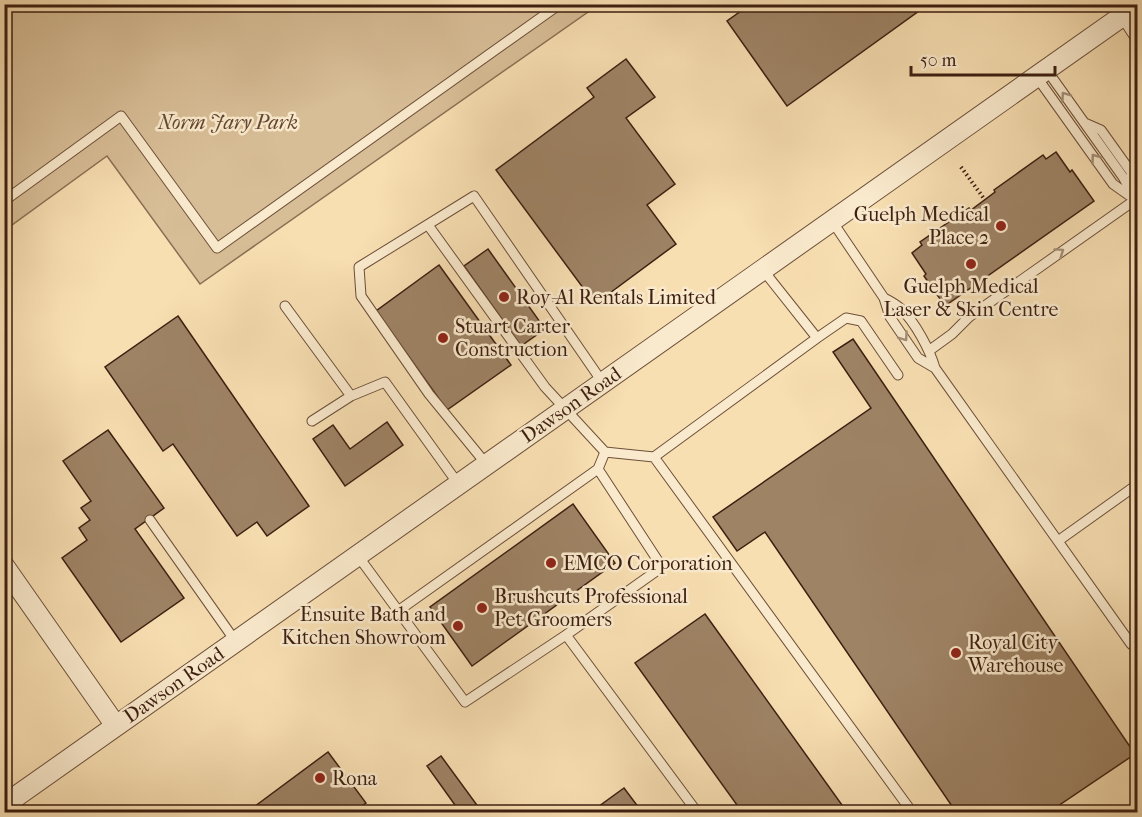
<svg xmlns="http://www.w3.org/2000/svg" width="1142" height="817" font-family="'IM FELL French Canon',serif">
<style>
.green{fill:#d8be97;stroke:#8a6e54;stroke-width:1.5}
.building{fill:#9e8365;stroke:#3d1f11;stroke-width:1.5}
.lines{fill:none;stroke-linecap:round;stroke-linejoin:round}
.service-casing{stroke:#6c4f39;stroke-width:11}
.minor-casing{stroke:#6c4f39;stroke-width:22}
.path{stroke:#3d1f11;stroke-width:4;stroke-dasharray:1.5 3;stroke-linecap:butt}
.service{stroke:#faeacd;stroke-width:9}
.minor{stroke:#faeacd;stroke-width:20}
.oneway{stroke:#a58f78}
.poi-dot{fill:#8f2418;stroke:#faeacd;stroke-width:2}
.labels{text-anchor:middle;dominant-baseline:central;stroke-width:5;stroke-linejoin:round;paint-order:stroke}
.park-label{font-size:20px;font-style:italic;fill:#644732;stroke:#faeacd}
.poi-label{font-size:20px;fill:#3d1f11;stroke:#faeacd;text-anchor:start}
.street-label{font-size:20px;fill:#3d1f11;stroke:#faeacd}
</style>
<rect width="100%" height="100%" fill="#f8dfb2"/>
<filter id="stains"><feTurbulence type="fractalNoise" baseFrequency=".00333" numOctaves="4"/><feColorMatrix values="0 0 0 0 .2 0 0 0 0 .09 0 0 0 0 .02 0 0 0 .5 -.17"/></filter>
<radialGradient id="worn" r=".72"><stop offset=".6" stop-color="#630" stop-opacity="0"/><stop offset="1" stop-color="#630" stop-opacity=".3"/></radialGradient>
<path class="green" d="M 5,5 L 598,5 L 200,284 L 107,156 L 5,230 Z"/>
<path class="building" d="M 751,4 L 920,4 L 923,8 L 787,106 L 727,21 Z
M 626,59 L 655,97 L 626,118 L 675,184 L 647,205 L 676,244 L 595,304 L 496,170 L 594,97 L 587,88 Z
M 1056,152 L 1070,172 L 1072,170 L 1094,201 L 945,306 L 924,276 L 926,274 L 912,253 L 922,245 L 920,242 L 969,208 L 971,210 L 995,192 L 994,190 L 1043,155 L 1046,159 Z
M 488,249 L 545,329 L 521,346 L 464,266 Z
M 439,265 L 511,365 L 447,410 L 376,311 Z
M 178,316 L 309,506 L 267,536 L 257,522 L 237,536 L 173,444 L 163,451 L 105,367 Z
M 853,339 L 1135,754 L 1049,812 L 956,812 L 765,532 L 737,551 L 713,517 L 871,408 L 833,352 Z
M 387,422 L 403,445 L 345,486 L 313,439 L 333,425 L 350,449 Z
M 108,430 L 164,508 L 135,529 L 184,598 L 121,642 L 62,558 L 87,540 L 79,528 L 90,520 L 81,508 L 91,501 L 63,461 Z
M 573,504 L 615,563 L 472,666 L 430,607 Z
M 705,614 L 847,812 L 742,812 L 635,663 Z
M 328,752 L 366,803 L 353,812 L 247,812 Z
M 441,756 L 482,812 L 460,812 L 427,766 Z
M 624,788 L 642,812 L 591,812 Z"/>
<g class="lines">
<g class="service-casing">
<path id="service" d="M 1121,16 L 1138,42
M 1046,69 L 1123,177 L 1138,203
M 1036,76 L 1113,184 L 1130,196
M 1085,123 L 1101,130 L 1131,172 L 1134,194
M 4,201 L 121,116 L 217,248 L 560,4
M 832,221 L 884,298 L 890,317 L 918,358 L 935,368
M 428,225 L 545,387 L 605,452 L 654,457 L 817,338 L 763,270
M 884,298 C 890,301 896,304 901,309 C 915,322 930,350 935,368 L 1131,644 L 1138,640
M 285,306 L 351,396 L 385,382 L 459,485
M 817,338 L 846,318 L 861,321 L 898,375
M 930,350 L 952,334 L 969,317 L 1135,200
M 312,421 L 351,396
M 654,457 L 912,812
M 487,465 L 429,394 L 361,296 L 359,267 L 474,196 L 603,383
M 150,520 L 236,642
M 1058,541 L 1138,484
M 358,556 L 465,702 L 566,635 L 697,812
M 398,611 L 598,469
M 566,635 L 662,567 L 598,469 L 605,452"/>
</g>
<g class="minor-casing">
<path id="minor" d="M 4,566 L 116,726
M 4,805 L 1138,5"/>
</g>
<path class="path" d="M 961,167 L 985,200"/>
<use href="#service" class="service"/>
<use href="#minor" class="minor"/>
</g>
<defs><path id="oneway-chevron" d="M-2-3.5L2.5 0L-2 3.5" fill="none" stroke-width="1.6" stroke-linecap="round" stroke-linejoin="round" transform="scale(1.5)"/></defs>
<g class="oneway">
<use href="#oneway-chevron" transform="translate(1065 96) rotate(-125)"/>
<use href="#oneway-chevron" transform="translate(1095 158) rotate(-126)"/>
<use href="#oneway-chevron" transform="translate(1060 252) rotate(-35)"/>
<use href="#oneway-chevron" transform="translate(904 337) rotate(55)"/>
</g>
<g class="poi-dot">
<circle cx="1001" cy="226" r="6"/>
<circle cx="971" cy="264" r="6"/>
<circle cx="504" cy="297" r="6"/>
<circle cx="443" cy="338" r="6"/>
<circle cx="551" cy="563" r="6"/>
<circle cx="482" cy="608" r="6"/>
<circle cx="458" cy="626" r="6"/>
<circle cx="956" cy="653" r="6"/>
<circle cx="320" cy="778" r="6"/>
</g>
<g class="labels">
<g class="park-label">
<text x="228" y="122">Norm Jary Park</text>
</g>
<g class="poi-label">
<text x="989" y="214" text-anchor="end">Guelph Medical<tspan x="989" dy="23">Place 2</tspan></text>
<text x="971" y="286" text-anchor="middle">Guelph Medical<tspan x="971" dy="23">Laser &amp; Skin Centre</tspan></text>
<text x="516" y="297">Roy-Al Rentals Limited</text>
<text x="455" y="326">Stuart Carter<tspan x="455" dy="23">Construction</tspan></text>
<text x="563" y="563">EMCO Corporation</text>
<text x="494" y="596">Brushcuts Professional<tspan x="494" dy="23">Pet Groomers</tspan></text>
<text x="446" y="614" text-anchor="end">Ensuite Bath and<tspan x="446" dy="23">Kitchen Showroom</tspan></text>
<text x="968" y="642">Royal City<tspan x="968" dy="23">Warehouse</tspan></text>
<text x="332" y="778">Rona</text>
</g>
<g class="street-label">
<text transform="translate(571 405) rotate(-35)">Dawson Road</text>
<text transform="translate(174 685) rotate(-35)">Dawson Road</text>
</g>
</g>
<rect width="1142" height="817" fill="none" stroke="#f8dfb2" stroke-width="24"/>
<rect x="6" y="6" width="1130" height="805" fill="none" stroke="#3d1f11" stroke-width="3"/>
<rect x="12" y="12" width="1118" height="793" fill="none" stroke="#3d1f11" stroke-width="1.5"/>
<path d="M911 66v9h144v-9" fill="none" stroke="#3d1f11" stroke-width="3"/>
<text x="920" y="66" font-size="18" fill="#3d1f11" stroke="#faeacd" stroke-width="4.5" paint-order="stroke">50 m</text>
<rect width="100%" height="100%" filter="url(#stains)"/>
<rect width="100%" height="100%" fill="url(#worn)"/>
</svg>
